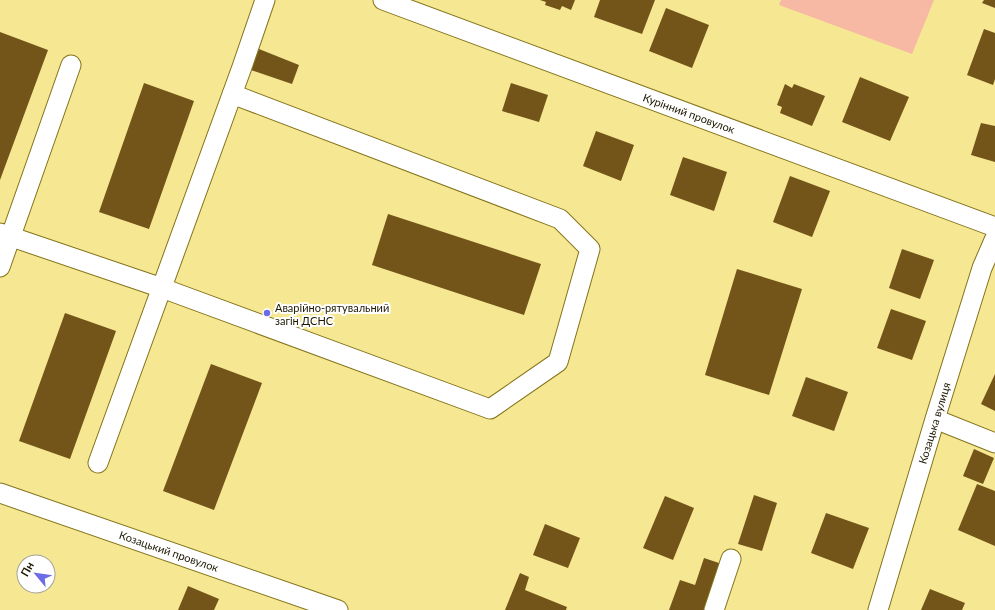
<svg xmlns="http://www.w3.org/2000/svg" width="995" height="610" font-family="Lato,sans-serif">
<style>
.green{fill:#f7b9a4}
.building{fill:#735419}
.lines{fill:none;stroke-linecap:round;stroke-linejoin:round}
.minor-casing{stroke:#83741b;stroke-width:21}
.minor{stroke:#fff;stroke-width:19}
.poi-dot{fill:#6b6ce6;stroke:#fff;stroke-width:1.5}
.labels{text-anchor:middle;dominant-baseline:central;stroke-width:4;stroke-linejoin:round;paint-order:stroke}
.street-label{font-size:11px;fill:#1c1700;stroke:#fff}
.poi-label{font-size:11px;fill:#1c1700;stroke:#fff;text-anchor:start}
</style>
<rect width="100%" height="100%" fill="#f6e793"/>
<path class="green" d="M 781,0 L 934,0 L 912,54 L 779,5 Z"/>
<path class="building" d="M 540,0 L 575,0 L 571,10 L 562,6 L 560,10 L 545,5 L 546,2 Z
M 600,0 L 655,0 L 642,34 L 594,17 Z
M 984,0 L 995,0 L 995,8 L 982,3 Z
M 666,8 L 709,25 L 692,68 L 649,51 Z
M 984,29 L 995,33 L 995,79 L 993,85 L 967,75 Z
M 0,32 L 48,50 L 0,180 Z
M 259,49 L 299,65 L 292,84 L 251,70 Z
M 860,77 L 909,97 L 890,141 L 842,122 Z
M 144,83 L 194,101 L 149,229 L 99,212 Z
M 511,83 L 548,95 L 539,122 L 502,111 Z
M 785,84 L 792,88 L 794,84 L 825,96 L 812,126 L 780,113 L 782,107 L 777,105 Z
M 981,123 L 995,126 L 995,162 L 971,155 Z
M 596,131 L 634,145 L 621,181 L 583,166 Z
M 683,157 L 727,172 L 714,211 L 670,195 Z
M 790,176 L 830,191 L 812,237 L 773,222 Z
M 388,214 L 541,264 L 524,315 L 372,265 Z
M 902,249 L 934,260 L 920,299 L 889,288 Z
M 737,269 L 802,289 L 769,395 L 705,375 Z
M 891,309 L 926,321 L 912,360 L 877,348 Z
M 65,313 L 116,331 L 70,459 L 19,441 Z
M 211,364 L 262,383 L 214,510 L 163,491 Z
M 995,374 L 995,411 L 981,404 Z
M 806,377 L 848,392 L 834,431 L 792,416 Z
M 974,449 L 994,458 L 983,484 L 963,476 Z
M 977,484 L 995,491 L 995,546 L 958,530 Z
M 754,495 L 777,503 L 762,551 L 738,544 Z
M 665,496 L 694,508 L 673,560 L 643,548 Z
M 826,513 L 869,528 L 853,569 L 811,553 Z
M 545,524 L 580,538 L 568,568 L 533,555 Z
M 704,558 L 722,564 L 706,610 L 669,610 L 680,580 L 695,585 Z
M 520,573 L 529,577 L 525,590 L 567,607 L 566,610 L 505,610 Z
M 188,586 L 219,599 L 214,610 L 178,610 Z
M 930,589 L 965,603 L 962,610 L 921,610 Z"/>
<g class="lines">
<g class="minor-casing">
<path id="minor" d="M 383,0 L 995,227
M 0,233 L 162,288 L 490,409 L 558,362 L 590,249 L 560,219 L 232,94
M 0,267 L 71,65
M 935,419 L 995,443
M 98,463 L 242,67 L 265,0
M 0,493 L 338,610
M 714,610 L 731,559
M 878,610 L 935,419 L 982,268 L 995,238"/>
</g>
<use href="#minor" class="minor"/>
</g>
<circle class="poi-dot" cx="267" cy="313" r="4"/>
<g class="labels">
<g class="street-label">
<text transform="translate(689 113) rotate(20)">Курінний провулок</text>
<text transform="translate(934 423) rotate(-73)">Козацька вулиця</text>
<text transform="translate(169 551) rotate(19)">Козацький провулок</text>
</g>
<g class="poi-label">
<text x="275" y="307">Аварійно-рятувальний<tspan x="275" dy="13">загін ДСНС</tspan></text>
</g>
</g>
<g transform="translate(36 574) rotate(299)"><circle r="19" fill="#ffffff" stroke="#a4a299"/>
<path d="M0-3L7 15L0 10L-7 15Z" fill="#6b6ce6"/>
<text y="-6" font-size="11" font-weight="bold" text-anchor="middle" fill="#1c1700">Пн</text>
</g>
</svg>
